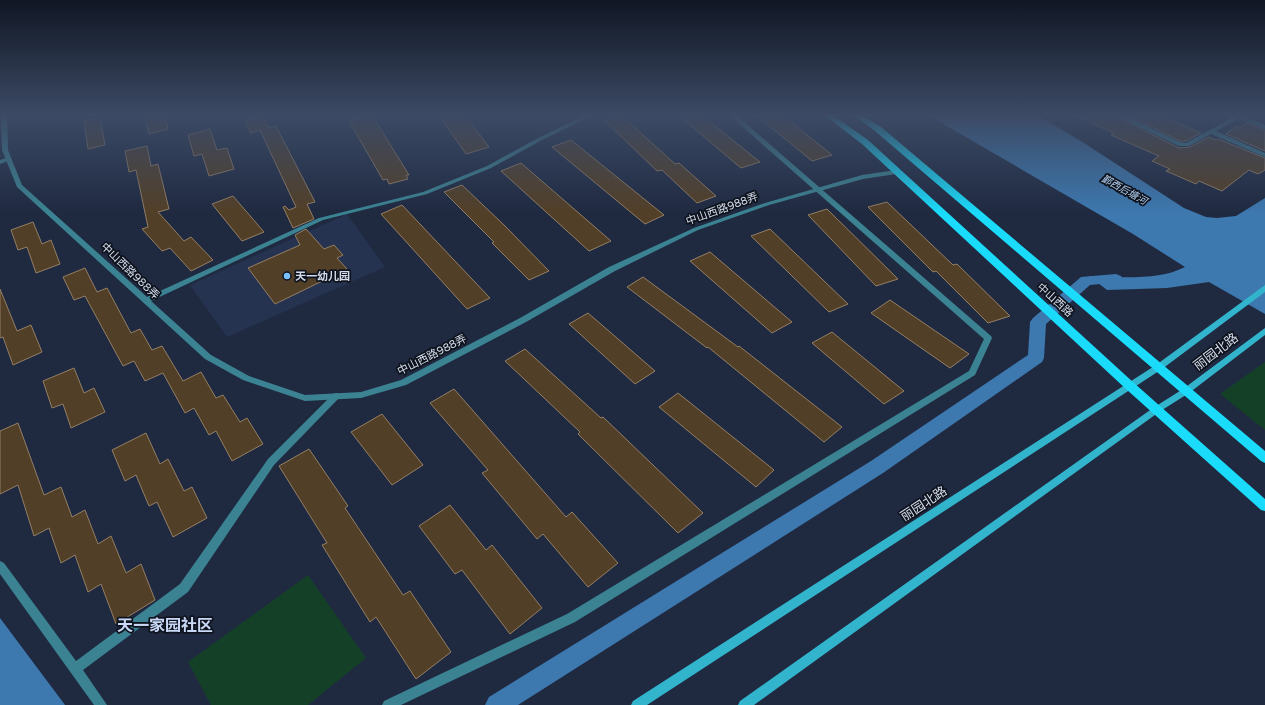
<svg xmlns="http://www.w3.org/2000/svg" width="1265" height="705" font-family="'Varela Round','Noto Sans SC',sans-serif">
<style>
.built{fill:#253350}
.green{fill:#154028}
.water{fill:#3d78af}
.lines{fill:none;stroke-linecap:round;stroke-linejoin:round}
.canal{fill:#3d78af;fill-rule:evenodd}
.building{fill:#523f27;stroke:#947f65}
.lane{fill:#3b8392;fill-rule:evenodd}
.street{fill:#3b8392;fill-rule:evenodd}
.secondary{fill:#33b4cd;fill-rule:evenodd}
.primary{fill:#1adbfa;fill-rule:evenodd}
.poi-dot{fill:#7cbef9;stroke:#0e131d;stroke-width:1.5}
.labels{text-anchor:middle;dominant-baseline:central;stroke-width:3.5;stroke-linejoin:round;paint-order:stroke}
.far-water-label{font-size:10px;font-style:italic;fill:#b5d4f3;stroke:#0e131d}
.street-label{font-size:11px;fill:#d4dceb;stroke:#0e131d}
.poi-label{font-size:11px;font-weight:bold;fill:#d4dceb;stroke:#0e131d;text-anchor:start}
.near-street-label{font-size:13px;fill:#d4dceb;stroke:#0e131d}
.near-quarter-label{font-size:16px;font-weight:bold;fill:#c8d8f6;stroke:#0e131d}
</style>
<rect width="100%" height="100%" fill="#1f2a41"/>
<path class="built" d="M 347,214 L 385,267 L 227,337 L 190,285 Z"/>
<path class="green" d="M 1265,362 L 1265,430 L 1220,394 Z
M 308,575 L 366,658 L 308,705 L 211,705 L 188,662 Z"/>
<path class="water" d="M 926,114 L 1035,114 L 1084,143 L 1184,208 L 1206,217 L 1217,218 L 1236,216 L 1265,198 L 1265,314 L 1209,282 L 1167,288 L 1107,290 L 1089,276 C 1119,277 1158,281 1185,267 L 1133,234 Z
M 0,618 L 65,705 L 0,705 Z"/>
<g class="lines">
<path class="canal" d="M 1116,274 L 1121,276 L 1123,279 L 1121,282 L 1090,285 L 1046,324 L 1044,358 L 1042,362 L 883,473 L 518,705 L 485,705 L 489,697 L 871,461 L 1028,355 L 1030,322 L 1033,318 L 1081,277 Z"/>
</g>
<path class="building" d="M 144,114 L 164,114 L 168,129 L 149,134 Z
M 438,114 L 464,114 L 489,147 L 466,154 Z
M 677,114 L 700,114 L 760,162 L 741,168 Z
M 755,114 L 781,114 L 832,155 L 812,161 Z
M 1072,114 L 1112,114 L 1179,148 L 1190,147 L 1209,137 L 1216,140 L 1218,139 L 1265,158 L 1265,170 L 1258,174 L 1249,170 L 1222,191 L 1199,181 L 1196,184 L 1166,171 L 1170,169 L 1152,161 L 1159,156 L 1111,135 L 1114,133 Z
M 1125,114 L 1152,114 L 1159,117 L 1161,116 L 1201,133 L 1186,141 L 1180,141 Z
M 372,115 L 409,175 L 406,175 L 408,179 L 389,184 L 387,179 L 383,180 L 349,121 Z
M 621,115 L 675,164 L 679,163 L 716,196 L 697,203 L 662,170 L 657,171 L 604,120 Z
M 263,116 L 269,128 L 276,126 L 315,202 L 307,204 L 314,219 L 293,228 L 283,207 L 285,206 L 289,210 L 296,207 L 260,130 L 251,133 L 245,121 Z
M 100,118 L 105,145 L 88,149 L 84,121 Z
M 1247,123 L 1265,130 L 1265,151 L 1226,134 L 1237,126 L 1240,128 Z
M 210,129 L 217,150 L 227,148 L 234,169 L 209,176 L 202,154 L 194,156 L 188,135 Z
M 571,140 L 664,215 L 645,224 L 552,147 Z
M 147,146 L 151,166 L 158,164 L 169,209 L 158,212 L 184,241 L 191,237 L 213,260 L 191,271 L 170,248 L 162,251 L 142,229 L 148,227 L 136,170 L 129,172 L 125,151 Z
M 521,163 L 611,241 L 589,251 L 501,171 Z
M 462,185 L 505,226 L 549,271 L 529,280 L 492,243 L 494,242 L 444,192 Z
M 233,196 L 264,232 L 242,241 L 212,204 Z
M 887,202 L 953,265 L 957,264 L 1010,316 L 988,323 L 936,271 L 933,272 L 868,207 Z
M 402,205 L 490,298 L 467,309 L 381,214 Z
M 827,209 L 898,279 L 876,286 L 808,215 Z
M 33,222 L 42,244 L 51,240 L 60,264 L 36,273 L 27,247 L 18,250 L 11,230 Z
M 306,229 L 324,249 L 334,245 L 343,255 L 337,258 L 347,269 L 275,304 L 248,268 L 300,245 L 295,235 Z
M 770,229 L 848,304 L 829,312 L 751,236 Z
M 710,252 L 792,322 L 772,333 L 690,261 Z
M 85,268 L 97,292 L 107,288 L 131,333 L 140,329 L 152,350 L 162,346 L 183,381 L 201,372 L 216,398 L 223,395 L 240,422 L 247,418 L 263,444 L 232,461 L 216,431 L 209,435 L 194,408 L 185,413 L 163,373 L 145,381 L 134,361 L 123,366 L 85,296 L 74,300 L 63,277 Z
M 643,277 L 738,347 L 739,346 L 842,427 L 824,442 L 708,347 L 707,348 L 627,287 Z
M 0,289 L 17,331 L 31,325 L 42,352 L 13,365 L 3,337 L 0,338 Z
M 890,300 L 969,354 L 950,368 L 871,313 Z
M 588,313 L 655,371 L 635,384 L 569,324 Z
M 832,332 L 904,391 L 884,404 L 812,343 Z
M 525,349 L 601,418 L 603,417 L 703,513 L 678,533 L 578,434 L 580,432 L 505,361 Z
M 74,368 L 84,393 L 94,388 L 105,412 L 71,428 L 63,404 L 52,408 L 43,381 Z
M 454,389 L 566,517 L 572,512 L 618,563 L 588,587 L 543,534 L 537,539 L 482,473 L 488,470 L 430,403 Z
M 678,393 L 774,470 L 756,487 L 659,407 Z
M 382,414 L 423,465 L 392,485 L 351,432 Z
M 18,423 L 44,495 L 61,487 L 72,517 L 85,510 L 98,544 L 111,536 L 126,573 L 141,564 L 155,600 L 116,624 L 101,584 L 88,592 L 75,555 L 61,563 L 49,528 L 34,536 L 18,485 L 0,494 L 0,431 Z
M 146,433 L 160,464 L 168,459 L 184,491 L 192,487 L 207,518 L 173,537 L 157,502 L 149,506 L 136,475 L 125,481 L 112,450 Z
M 309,449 L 348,506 L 345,508 L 403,595 L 410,591 L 451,652 L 416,679 L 376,617 L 370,622 L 322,545 L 327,543 L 279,466 Z
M 450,505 L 486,550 L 492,545 L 542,608 L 510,634 L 462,570 L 455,574 L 419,526 Z"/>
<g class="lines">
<path class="lane" d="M 728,114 L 735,114 L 991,336 L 992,338 L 975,375 L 575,622 L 401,705 L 382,705 L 384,701 L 567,614 L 969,371 L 984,339 Z
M 1113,114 L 1121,114 L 1180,142 L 1186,143 L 1230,119 L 1223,114 L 1230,114 L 1236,118 L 1236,120 L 1216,131 L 1265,153 L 1265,157 L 1211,134 L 1189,146 L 1179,146 Z
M 1236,115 L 1240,115 L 1265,125 L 1265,129 L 1236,117 Z
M 9,157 L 12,159 L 11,160 L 0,164 L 0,160 Z
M 336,393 L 339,394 L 340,396 L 339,398 L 274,465 L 188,592 L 83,670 L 107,705 L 94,705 L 0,574 L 0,561 L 4,563 L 76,661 L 180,584 L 268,459 L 333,394 Z"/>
<path class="street" d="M 1,114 L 7,114 L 8,150 L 22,185 L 147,297 L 319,218 L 423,192 L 487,166 L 538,138 L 588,114 L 596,114 L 542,140 L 491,168 L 427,194 L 323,220 L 151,301 L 211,355 L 249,376 L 305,395 L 361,392 L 401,380 L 520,318 L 609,267 L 694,228 L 765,203 L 862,175 L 896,170 L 899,172 L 896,174 L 863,179 L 769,205 L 698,230 L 615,271 L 526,322 L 406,385 L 361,398 L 305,401 L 243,380 L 205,359 L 17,187 L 2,150 Z"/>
<path class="secondary" d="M 1265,285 L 1265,292 L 1162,369 L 647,705 L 631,705 L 633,701 L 1156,365 Z
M 1265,328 L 1265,335 L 1189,393 L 1159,412 L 754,705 L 738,705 L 740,701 L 1153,408 L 1183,389 Z"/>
<path class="primary" d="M 823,114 L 831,114 L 868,140 L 1134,383 L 1265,499 L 1265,511 L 1261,510 L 1126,389 L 862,144 Z
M 852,114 L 860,114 L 881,127 L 1265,451 L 1265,463 L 1261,461 L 875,131 Z"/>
</g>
<linearGradient id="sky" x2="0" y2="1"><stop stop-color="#111724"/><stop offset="0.54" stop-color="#3c4a65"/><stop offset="1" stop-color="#3c4a65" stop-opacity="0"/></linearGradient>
<rect width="1265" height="213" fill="url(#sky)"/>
<circle class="poi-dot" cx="287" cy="276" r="4"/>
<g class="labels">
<g class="far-water-label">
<text transform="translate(1124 190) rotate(29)">鄞西后塘河</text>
</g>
<g class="street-label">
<text transform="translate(722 209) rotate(-20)">中山西路988弄</text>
<text transform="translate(130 271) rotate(44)">中山西路988弄</text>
<text transform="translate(1055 300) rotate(42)">中山西路</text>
<text transform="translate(432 355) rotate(-27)">中山西路988弄</text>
</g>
<g class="poi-label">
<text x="295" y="276">天一幼儿园</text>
</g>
<g class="near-street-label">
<text transform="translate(1216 352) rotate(-37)">丽园北路</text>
<text transform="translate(924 504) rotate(-33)">丽园北路</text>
</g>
<g class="near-quarter-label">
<text x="165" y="626">天一家园社区</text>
</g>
</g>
</svg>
